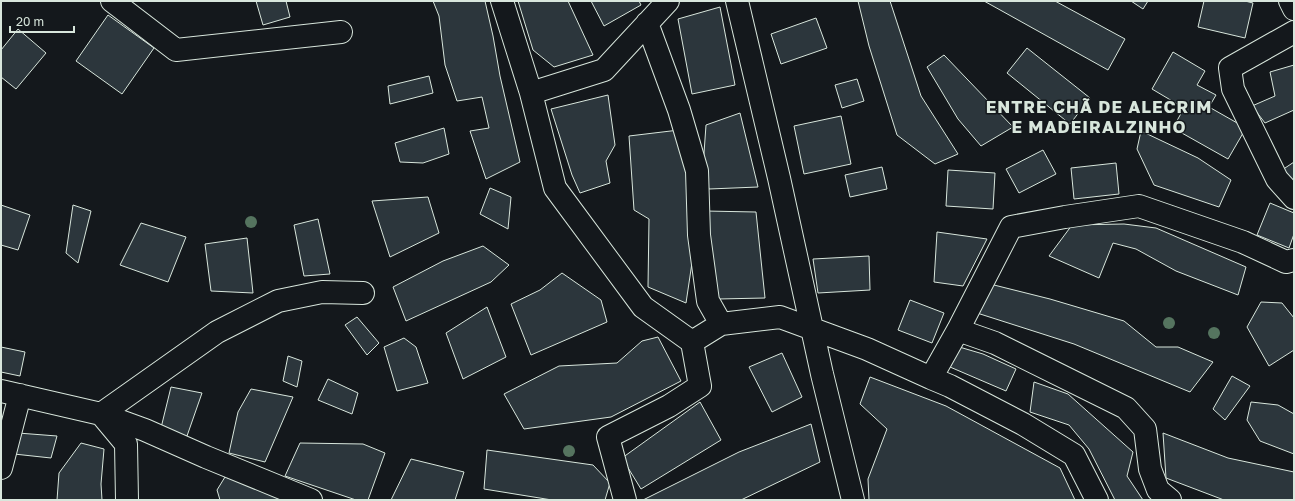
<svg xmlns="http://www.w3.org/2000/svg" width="1295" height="501" font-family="'Golos Text',sans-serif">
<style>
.building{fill:#2c363c;stroke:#d8e6dc}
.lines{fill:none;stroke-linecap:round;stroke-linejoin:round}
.minor-casing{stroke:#d8e6dc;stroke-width:24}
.minor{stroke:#14181c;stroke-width:22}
.tree{fill:#55745f}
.labels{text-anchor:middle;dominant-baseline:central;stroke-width:3;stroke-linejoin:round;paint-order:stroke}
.district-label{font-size:17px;font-weight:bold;letter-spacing:1px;fill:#d8e6dc;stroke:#14181c}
</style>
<rect width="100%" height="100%" fill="#14181c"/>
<path class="building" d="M 256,1 L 286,1 L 290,17 L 263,25 Z
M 433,1 L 485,1 L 493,36 L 500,76 L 520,162 L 486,179 L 470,131 L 489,128 L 482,97 L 457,101 L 445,65 L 439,16 Z
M 518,1 L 568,1 L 593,55 L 554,67 L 533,50 Z
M 591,1 L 639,1 L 641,5 L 604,26 Z
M 858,1 L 890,1 L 921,96 L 958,154 L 935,164 L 897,135 L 869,46 Z
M 984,1 L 1055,1 L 1125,39 L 1108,70 Z
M 1131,1 L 1148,1 L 1143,9 Z
M 1204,1 L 1245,1 L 1253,3 L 1245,38 L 1198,27 Z
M 720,7 L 735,85 L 692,94 L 678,19 Z
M 108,15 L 154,48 L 122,94 L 76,61 Z
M 816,18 L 827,48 L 781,64 L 771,34 Z
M 18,29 L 46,53 L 16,89 L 1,77 L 1,50 Z
M 1027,48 L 1090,98 L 1070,124 L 1007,73 Z
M 1173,52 L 1205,71 L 1197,85 L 1216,95 L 1209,107 L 1246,128 L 1228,159 L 1173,128 L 1184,108 L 1152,89 Z
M 944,55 L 1013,127 L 981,146 L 958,119 L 927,67 Z
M 1294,65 L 1294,110 L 1265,123 L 1252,106 L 1275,96 L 1270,72 Z
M 429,76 L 433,93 L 390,104 L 388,86 Z
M 857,79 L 864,101 L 842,108 L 835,85 Z
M 608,95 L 615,145 L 606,161 L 610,183 L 580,193 L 572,175 L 551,109 Z
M 740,113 L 758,187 L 709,189 L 703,167 L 706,125 Z
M 841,116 L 851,164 L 804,174 L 794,126 Z
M 444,128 L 449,154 L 423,163 L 400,162 L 395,143 Z
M 679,130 L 692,185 L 693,256 L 686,303 L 648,287 L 649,219 L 634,210 L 629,136 Z
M 1141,131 L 1198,158 L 1231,180 L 1219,207 L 1154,185 L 1137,149 Z
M 1043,150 L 1056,174 L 1019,193 L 1006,169 Z
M 1294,162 L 1294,188 L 1282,170 Z
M 1116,163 L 1119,194 L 1074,199 L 1071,168 Z
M 882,167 L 887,189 L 850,197 L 845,175 Z
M 948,170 L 995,173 L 993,209 L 946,206 Z
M 490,188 L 511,197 L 508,229 L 480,214 Z
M 428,197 L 439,233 L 390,257 L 372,201 Z
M 1270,203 L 1294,213 L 1294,234 L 1289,248 L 1257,235 Z
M 1,205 L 30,215 L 18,250 L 1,245 Z
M 73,205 L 91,211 L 78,263 L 66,253 Z
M 705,211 L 756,212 L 765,298 L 718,299 Z
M 318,219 L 330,274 L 304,276 L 294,225 Z
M 141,223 L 186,237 L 168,282 L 120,265 Z
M 1124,224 L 1156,228 L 1246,267 L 1238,295 L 1176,271 L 1136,249 L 1113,243 L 1099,278 L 1049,256 L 1072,225 Z
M 937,232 L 987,239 L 963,286 L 934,282 Z
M 247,238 L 253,293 L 211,291 L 205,244 Z
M 483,246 L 509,265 L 491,282 L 406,321 L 393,287 L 443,261 Z
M 869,256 L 870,290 L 818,293 L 813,259 Z
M 562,273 L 601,300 L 607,322 L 531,355 L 511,304 L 540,290 Z
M 990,284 L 1050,299 L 1124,321 L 1156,347 L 1178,347 L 1213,362 L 1190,392 L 1074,344 L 977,313 Z
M 910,300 L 944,313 L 932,343 L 898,330 Z
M 1261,302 L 1282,303 L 1294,318 L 1294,350 L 1269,366 L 1247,327 Z
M 487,307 L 506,357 L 463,379 L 446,333 Z
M 357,317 L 379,343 L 367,355 L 345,325 Z
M 658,337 L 681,381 L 611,417 L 524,429 L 504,394 L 559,366 L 617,363 L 642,341 Z
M 404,338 L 416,347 L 428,383 L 397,391 L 384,347 Z
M 956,346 L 983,354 L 1016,369 L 1006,391 L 950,367 Z
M 1,347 L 25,352 L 20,376 L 1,372 Z
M 782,353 L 802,397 L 772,412 L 749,367 Z
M 288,356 L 302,361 L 297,387 L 283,381 Z
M 1232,376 L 1250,386 L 1225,420 L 1213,409 Z
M 870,377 L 946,406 L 1060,468 L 1075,500 L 869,500 L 868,479 L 887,429 L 860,404 Z
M 328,379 L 358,393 L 352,414 L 318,400 Z
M 1034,382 L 1068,394 L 1133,452 L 1127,476 L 1143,500 L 1115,500 L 1089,449 L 1069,425 L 1030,412 Z
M 171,387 L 202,393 L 187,436 L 160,432 Z
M 251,389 L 293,397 L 265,462 L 229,453 L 238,412 Z
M 700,402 L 721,440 L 641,489 L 622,458 Z
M 1251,402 L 1278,405 L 1294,414 L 1294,454 L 1260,441 L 1247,420 Z
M 811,424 L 820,462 L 741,500 L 643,500 L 739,452 Z
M 18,433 L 57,436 L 51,458 L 14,454 Z
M 1163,433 L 1228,458 L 1294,472 L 1294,500 L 1224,500 L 1166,478 Z
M 81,443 L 104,449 L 101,484 L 102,500 L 57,500 L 59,473 Z
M 300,443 L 363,444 L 385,453 L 368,500 L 356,500 L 285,476 Z
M 487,450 L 593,465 L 610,483 L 605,500 L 552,500 L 484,489 Z
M 411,459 L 464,472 L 455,500 L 391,500 Z
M 225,477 L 299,500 L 220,500 L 217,490 Z"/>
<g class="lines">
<g class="minor-casing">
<path id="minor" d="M 112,1 L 176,50 L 341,32
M 502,1 L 531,93
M 668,1 L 604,70 L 531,93 L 555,188 L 643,307 L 692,342 L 721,324 L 780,317 L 867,349 L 931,378 L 950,386 L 1023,424 L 1074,455 L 1097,500
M 737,1 L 779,178 L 822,374 L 853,500
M 1290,1 L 1294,9
M 647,23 L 679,110 L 697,171 L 699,235 L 708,301 L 721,324
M 1294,32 L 1230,68 L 1233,89 L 1277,179 L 1294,198
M 958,330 L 995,343 L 1126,408 L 1145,429 L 1150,469 L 1158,490 L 1170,500
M 931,378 L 958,330 L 1011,227 L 1065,217 L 1139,206 L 1243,242 L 1286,262 L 1294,260
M 1,391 L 101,414 L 126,444 L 127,500
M 101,414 L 217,332 L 278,301 L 322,292 L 363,293
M 101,414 L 145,430 L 206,457 L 311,500
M 1,468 L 20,395
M 625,500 L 608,437 L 669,406 L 700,386 L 692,342"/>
</g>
<use href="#minor" class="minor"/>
</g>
<g class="tree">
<circle cx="251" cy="222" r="6"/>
<circle cx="1169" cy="323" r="6"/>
<circle cx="1214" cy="333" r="6"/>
<circle cx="569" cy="451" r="6"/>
</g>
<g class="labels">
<g class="district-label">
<text x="1099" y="106">ENTRE CHÃ DE ALECRIM<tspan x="1099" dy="20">E MADEIRALZINHO</tspan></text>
</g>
</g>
<rect width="1295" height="501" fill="none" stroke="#d8e6dc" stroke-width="4"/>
<path d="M10 26v6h64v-6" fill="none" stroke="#d8e6dc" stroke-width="2"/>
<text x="16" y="26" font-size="12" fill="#d8e6dc" stroke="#14181c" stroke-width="3" paint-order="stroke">20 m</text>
</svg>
